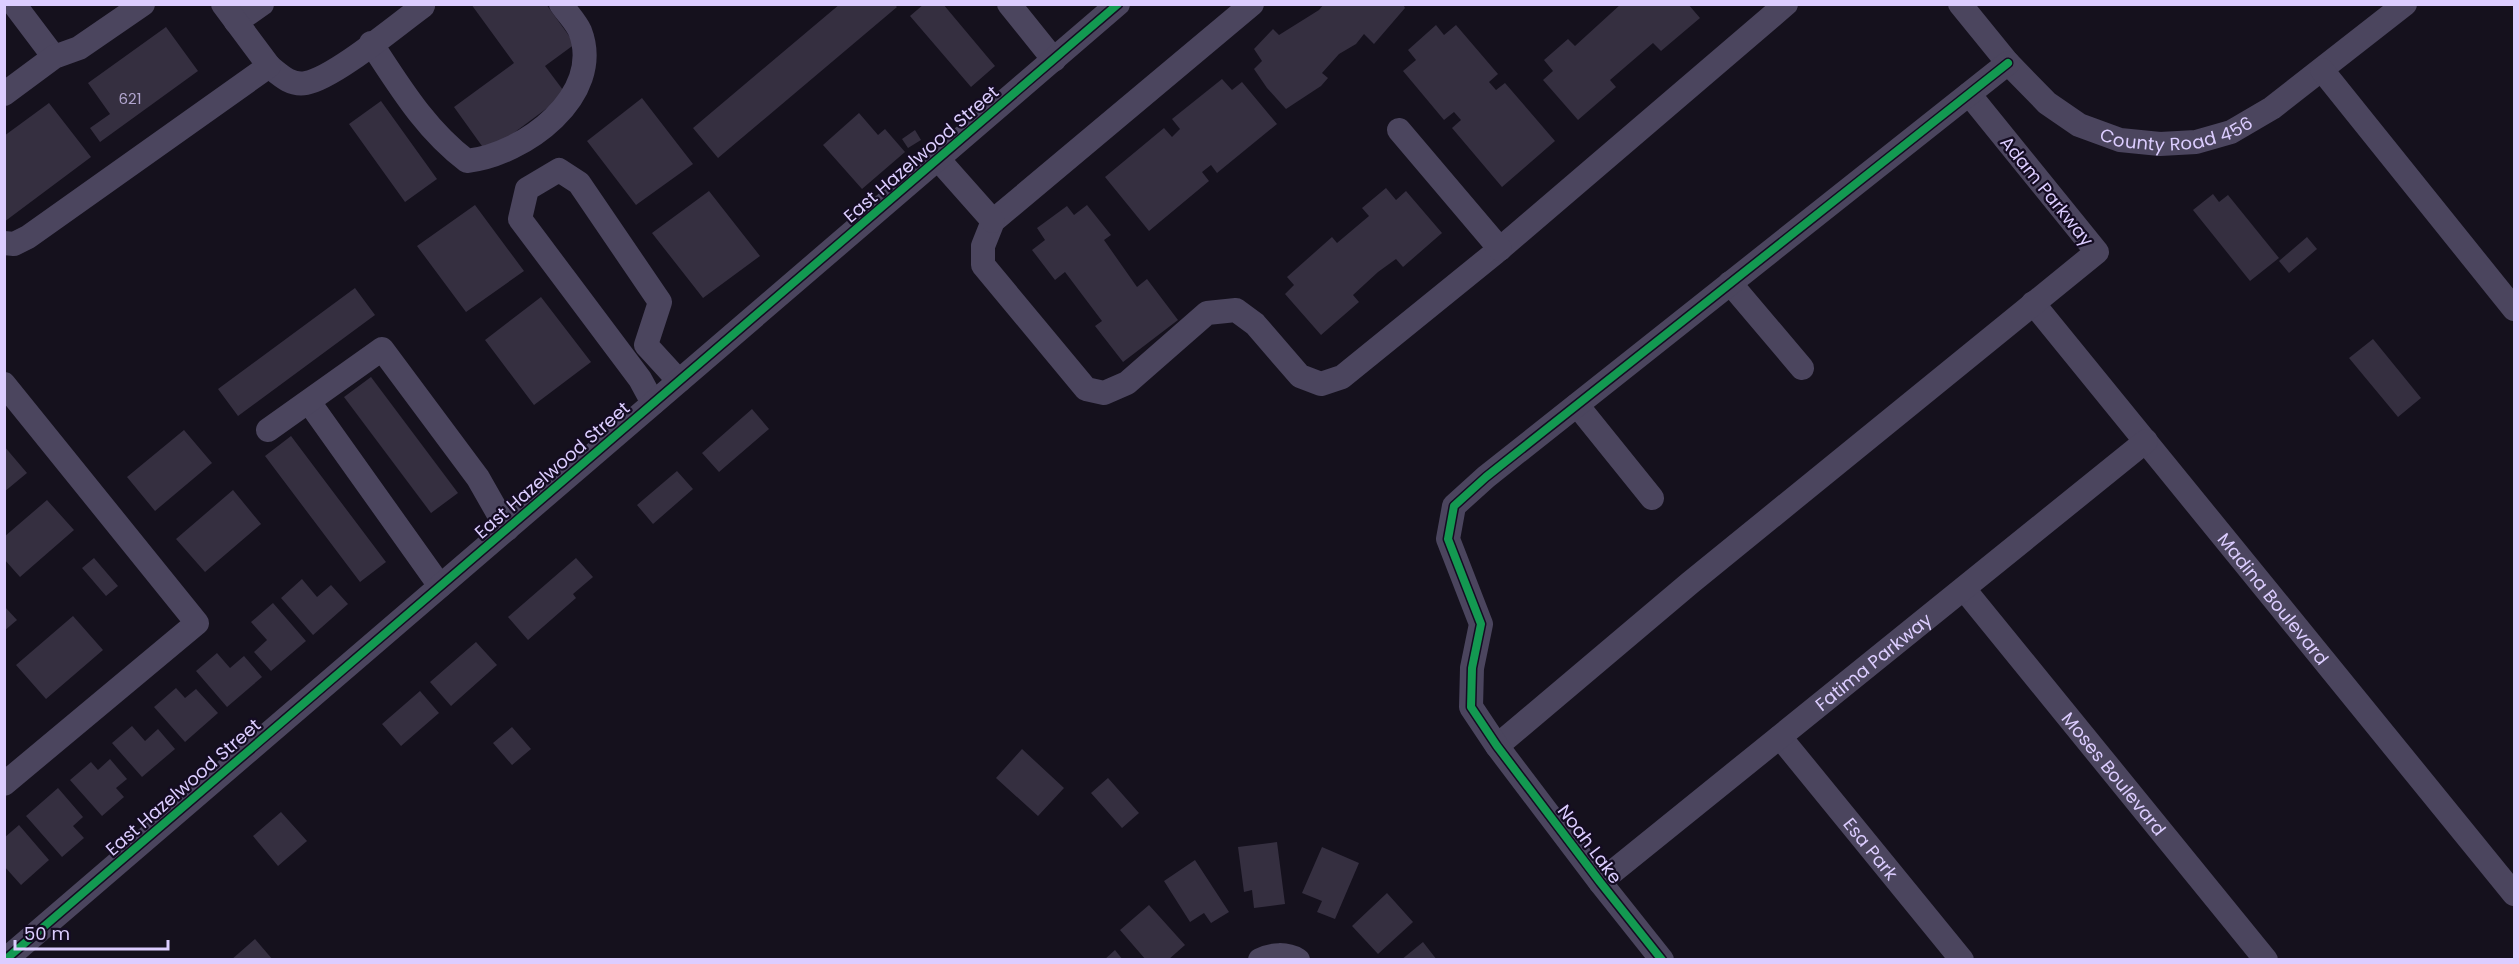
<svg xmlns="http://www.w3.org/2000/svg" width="2519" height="964" font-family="Poppins,sans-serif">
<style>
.building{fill:#352f40}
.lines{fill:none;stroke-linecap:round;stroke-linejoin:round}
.minor{stroke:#4b455e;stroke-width:24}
.cycleway-casing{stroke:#140c22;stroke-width:11}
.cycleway{stroke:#139951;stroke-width:8}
.labels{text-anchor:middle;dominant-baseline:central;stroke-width:4.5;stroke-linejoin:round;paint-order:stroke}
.number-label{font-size:15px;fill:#b2a6cf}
.street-label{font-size:18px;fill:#dccdff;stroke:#140c22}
</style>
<rect width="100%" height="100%" fill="#15111d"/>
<path class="building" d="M 471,4 L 546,4 L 575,44 L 545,66 L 566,94 L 487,153 L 454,107 L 514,63 Z
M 840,4 L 894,4 L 897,7 L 718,158 L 693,128 Z
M 924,4 L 943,4 L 995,66 L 971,87 L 910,16 Z
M 1324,4 L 1403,4 L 1405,8 L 1374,44 L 1364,34 L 1356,44 L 1339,54 L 1322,73 L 1328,78 L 1321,86 L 1286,109 L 1267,88 L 1254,69 L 1262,61 L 1254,49 L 1273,29 L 1279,35 L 1319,10 Z
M 1621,4 L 1688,4 L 1700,18 L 1661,51 L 1653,43 L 1610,80 L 1616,87 L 1578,120 L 1543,80 L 1553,71 L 1544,60 L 1568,39 L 1575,46 Z
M 1436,25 L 1444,35 L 1456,25 L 1498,74 L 1489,82 L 1496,90 L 1505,83 L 1555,141 L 1502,187 L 1452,128 L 1461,120 L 1454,112 L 1444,120 L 1403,71 L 1416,60 L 1408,50 Z
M 166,27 L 198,71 L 100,142 L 90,128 L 110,114 L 88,83 Z
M 1222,79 L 1232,90 L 1242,82 L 1277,124 L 1217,173 L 1211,165 L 1202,172 L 1209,181 L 1149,231 L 1105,177 L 1164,128 L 1172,137 L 1180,129 L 1172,119 Z
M 642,98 L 693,164 L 636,205 L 587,141 Z
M 381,101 L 437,179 L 405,202 L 349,124 Z
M 49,103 L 91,157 L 4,222 L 4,136 Z
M 859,113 L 878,135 L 885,129 L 905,152 L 862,189 L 823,145 Z
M 915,130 L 921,140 L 908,148 L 902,139 Z
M 1386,188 L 1396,200 L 1406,191 L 1442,233 L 1403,267 L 1396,259 L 1378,272 L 1353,295 L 1359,302 L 1321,335 L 1285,294 L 1294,285 L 1287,277 L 1332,237 L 1337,243 L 1369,216 L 1362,208 Z
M 709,191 L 760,256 L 703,298 L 652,233 Z
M 2213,194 L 2219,202 L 2228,195 L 2279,258 L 2250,281 L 2193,210 Z
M 475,205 L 524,271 L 466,312 L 417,246 Z
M 1087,205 L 1111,235 L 1104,240 L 1137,287 L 1147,279 L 1178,320 L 1123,362 L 1095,326 L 1102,321 L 1065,272 L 1055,280 L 1032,250 L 1045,240 L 1037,228 L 1067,206 L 1074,215 Z
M 2307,237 L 2317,249 L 2289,273 L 2279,261 Z
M 355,288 L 375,315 L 238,416 L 218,389 Z
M 541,297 L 591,362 L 534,405 L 485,340 Z
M 2373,339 L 2421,398 L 2398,417 L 2349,358 Z
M 371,377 L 458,493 L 431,513 L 344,397 Z
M 752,409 L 769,429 L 719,472 L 702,453 Z
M 184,430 L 212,463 L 155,511 L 127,477 Z
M 291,436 L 386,562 L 360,582 L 265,456 Z
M 4,446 L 27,473 L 4,492 Z
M 677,471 L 693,489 L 653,524 L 637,505 Z
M 233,490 L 261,524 L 205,572 L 176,539 Z
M 47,500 L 74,530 L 20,577 L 4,559 L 4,537 Z
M 94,558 L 118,586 L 106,596 L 82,568 Z
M 576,558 L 593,577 L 573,594 L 576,598 L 528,640 L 508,617 Z
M 302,579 L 317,597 L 331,585 L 348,604 L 313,635 L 281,598 Z
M 273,603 L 306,641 L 271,671 L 254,652 L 267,640 L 251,622 Z
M 4,606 L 17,620 L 4,631 Z
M 73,616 L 103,650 L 46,699 L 16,665 Z
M 476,642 L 497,665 L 451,706 L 430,682 Z
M 217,653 L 230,668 L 244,656 L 262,677 L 227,707 L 196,671 Z
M 176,688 L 185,698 L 196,689 L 218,713 L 185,742 L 154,707 Z
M 420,691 L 439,713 L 401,746 L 382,724 Z
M 132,726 L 145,741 L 158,729 L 175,749 L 142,777 L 112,743 Z
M 512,727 L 531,749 L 512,765 L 493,743 Z
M 1022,749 L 1064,788 L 1038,816 L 996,778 Z
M 110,759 L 127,779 L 116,788 L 124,797 L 102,816 L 70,780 L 91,762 L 98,770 Z
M 1108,778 L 1139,813 L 1122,828 L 1091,793 Z
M 58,788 L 83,817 L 73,826 L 84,838 L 62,857 L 26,816 Z
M 281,812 L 307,841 L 278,866 L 253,836 Z
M 19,825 L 49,860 L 21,885 L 4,866 L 4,838 Z
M 1277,842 L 1285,904 L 1254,908 L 1252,890 L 1244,892 L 1238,847 Z
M 1322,847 L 1359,863 L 1335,919 L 1317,912 L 1322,901 L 1302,893 Z
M 1195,860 L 1229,912 L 1211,923 L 1204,913 L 1190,922 L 1164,881 Z
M 1387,893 L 1413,922 L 1378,954 L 1352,926 Z
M 1149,905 L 1185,945 L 1168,960 L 1146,960 L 1120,930 Z
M 255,939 L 273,960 L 231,960 Z
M 1423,942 L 1437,960 L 1401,960 Z
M 1115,950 L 1123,960 L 1104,960 Z"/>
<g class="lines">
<g class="minor">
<path d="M 14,4 L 54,57"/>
<path d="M 1009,4 L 1054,60"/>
<path d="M 1252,4 L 993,221 L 983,246 L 983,265 L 1086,389 L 1104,393 L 1127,383 L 1207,313 L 1236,310 L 1255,324 L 1300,376 L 1321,384 L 1342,377 L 1495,253 L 1786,4"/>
<path id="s1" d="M 1960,4 L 2008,63 L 2047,103 L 2079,125 L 2120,140 L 2160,144 L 2196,142 L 2231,132 L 2272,108 L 2405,4"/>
<path d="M 236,22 L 262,4"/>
<path d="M 371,43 C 400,87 425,129 467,161 C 523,155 605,96 580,31 C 576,22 567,13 561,4"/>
<path d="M 269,66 C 280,75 291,86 306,83 C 334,78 397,25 423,6 L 422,4"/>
<path d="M 2322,70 L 2514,309"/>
<path d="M 4,94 L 54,57 L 79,48 L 143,4"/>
<path d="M 1399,130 L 1500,249"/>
<path d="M 938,159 L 993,221"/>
<path d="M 4,243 L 14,244 L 28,237 L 269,66 L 223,4"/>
<path d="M 1730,283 L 1802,368"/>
<path id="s2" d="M 2033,303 L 2514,894"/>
<path d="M 4,384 L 197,623 L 4,784"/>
<path d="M 309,402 L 440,586"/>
<path d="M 653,403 L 640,379 L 520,219 L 527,189 L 559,170 L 579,183 L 660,302 L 646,345 L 679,381"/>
<path d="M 1577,405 L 1652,498"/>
<path d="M 268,430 L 382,349 L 478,478 L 507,529"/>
<path id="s3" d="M 1964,589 L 2266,960"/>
<path id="s4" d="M 1780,737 L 1962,960"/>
<path d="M 1497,746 L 1690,583 L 2097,252 L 1969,94"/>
<path id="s5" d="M 1600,882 L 2146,441"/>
<path d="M 5,960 L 1118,4"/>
<path d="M 1260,960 C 1272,954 1286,953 1298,960"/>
<path d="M 1662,960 L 1600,882 L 1497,746 L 1471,707 L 1472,668 L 1481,624 L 1448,539 L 1454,506 L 1486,477 L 2008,63"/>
</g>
<g class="cycleway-casing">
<path id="cycleway" d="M 5,960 L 1118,4
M 1662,960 L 1600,882 L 1497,746 L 1471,707 L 1472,668 L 1481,624 L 1448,539 L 1454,506 L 1486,477 L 2008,63"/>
</g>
<use href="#cycleway" class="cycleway"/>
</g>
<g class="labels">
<g class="number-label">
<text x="130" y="98">621</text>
</g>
<g class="street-label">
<text stroke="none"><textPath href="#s1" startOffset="272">County Road 456</textPath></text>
<text transform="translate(921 154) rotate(-41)">East Hazelwood Street</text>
<text transform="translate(2047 191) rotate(51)">Adam Parkway</text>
<text transform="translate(552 470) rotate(-41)">East Hazelwood Street</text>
<text stroke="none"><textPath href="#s2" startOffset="381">Madina Boulevard</textPath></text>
<text stroke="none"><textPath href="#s5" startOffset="351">Fatima Parkway</textPath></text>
<text stroke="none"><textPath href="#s3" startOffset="238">Moses Boulevard</textPath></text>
<text transform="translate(183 787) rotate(-41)">East Hazelwood Street</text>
<text transform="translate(1590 844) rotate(53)">Noah Lake</text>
<text stroke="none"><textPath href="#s4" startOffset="144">Esa Park</textPath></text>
</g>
</g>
<rect width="2519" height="964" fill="none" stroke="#dccdff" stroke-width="12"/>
<path d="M15 940v9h153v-9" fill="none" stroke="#dccdff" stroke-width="3"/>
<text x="24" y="940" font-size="18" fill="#dccdff" stroke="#140c22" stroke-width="4.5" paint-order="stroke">50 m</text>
</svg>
